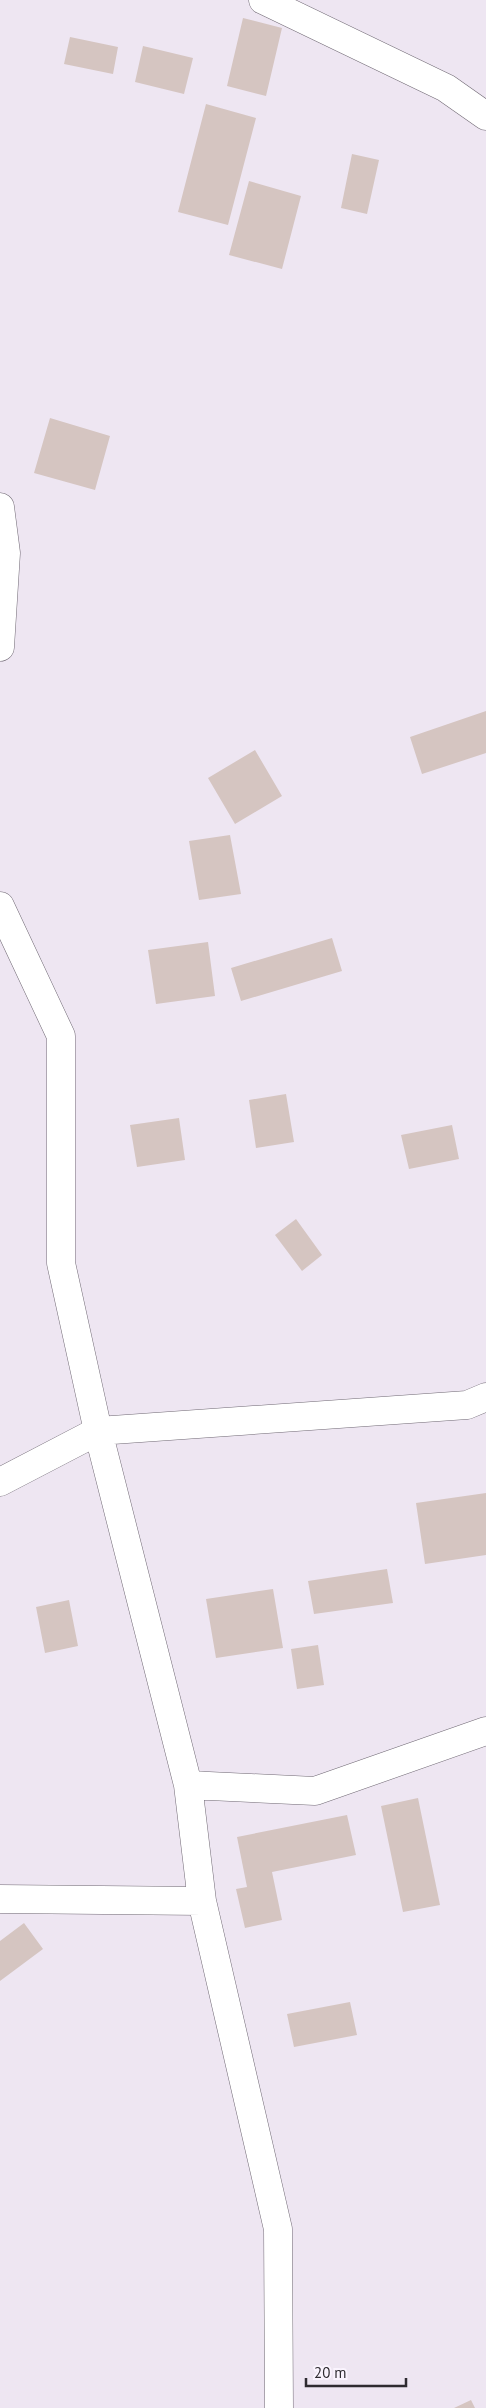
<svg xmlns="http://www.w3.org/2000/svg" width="486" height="2408" font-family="'PT Sans',sans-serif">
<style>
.building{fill:#d5c5c1}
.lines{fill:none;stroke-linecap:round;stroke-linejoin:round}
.minor-casing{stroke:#706974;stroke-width:29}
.minor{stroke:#fff;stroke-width:28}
</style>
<rect width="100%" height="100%" fill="#eee6f2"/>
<path class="building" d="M 243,18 L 282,28 L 266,96 L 227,86 Z
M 70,37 L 118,47 L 113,74 L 64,64 Z
M 143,46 L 193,58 L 184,94 L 135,82 Z
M 206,104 L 256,118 L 228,225 L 178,212 Z
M 352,154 L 379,160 L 367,214 L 341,208 Z
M 249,181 L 301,196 L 282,269 L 229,255 Z
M 50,418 L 110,436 L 95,490 L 34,473 Z
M 486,711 L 486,753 L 422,774 L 410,737 Z
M 255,750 L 282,796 L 235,824 L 208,778 Z
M 230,835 L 241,894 L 199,900 L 189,841 Z
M 332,938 L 342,971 L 241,1001 L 231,968 Z
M 208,942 L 215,996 L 156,1004 L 148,950 Z
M 286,1094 L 294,1142 L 256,1148 L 249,1100 Z
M 179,1118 L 185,1160 L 137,1167 L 130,1125 Z
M 452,1125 L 459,1159 L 409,1169 L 401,1135 Z
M 296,1219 L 322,1255 L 302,1271 L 275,1235 Z
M 486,1493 L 486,1555 L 425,1564 L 416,1503 Z
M 387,1569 L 393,1603 L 314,1614 L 308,1581 Z
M 273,1589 L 283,1648 L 216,1658 L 206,1599 Z
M 69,1600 L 78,1646 L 45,1653 L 36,1607 Z
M 318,1645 L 324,1685 L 297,1689 L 291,1649 Z
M 418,1798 L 440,1905 L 403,1912 L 381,1806 Z
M 347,1815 L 356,1855 L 272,1872 L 282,1920 L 245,1928 L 236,1889 L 247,1887 L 237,1837 Z
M 24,1923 L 43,1949 L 0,1981 L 0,1941 Z
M 350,2002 L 357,2035 L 294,2047 L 287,2014 Z
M 471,2400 L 475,2408 L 454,2408 Z"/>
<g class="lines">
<g class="minor-casing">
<path id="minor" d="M 263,0 L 446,88 L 486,116
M 0,507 L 6,553 L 0,647
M 0,906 L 61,1036 L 61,1263 L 98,1431 L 188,1785 L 202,1901 L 278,2229 L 279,2408
M 0,1482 L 98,1431 L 467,1405 L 486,1397
M 188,1785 L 315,1791 L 486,1731
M 0,1899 L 202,1901"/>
</g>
<use href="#minor" class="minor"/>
</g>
<path d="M306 2378v8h100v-8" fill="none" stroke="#2e2b30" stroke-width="2.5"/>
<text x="314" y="2378" font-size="15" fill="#2e2b30" stroke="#faf4fe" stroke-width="4" paint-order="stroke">20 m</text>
</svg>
